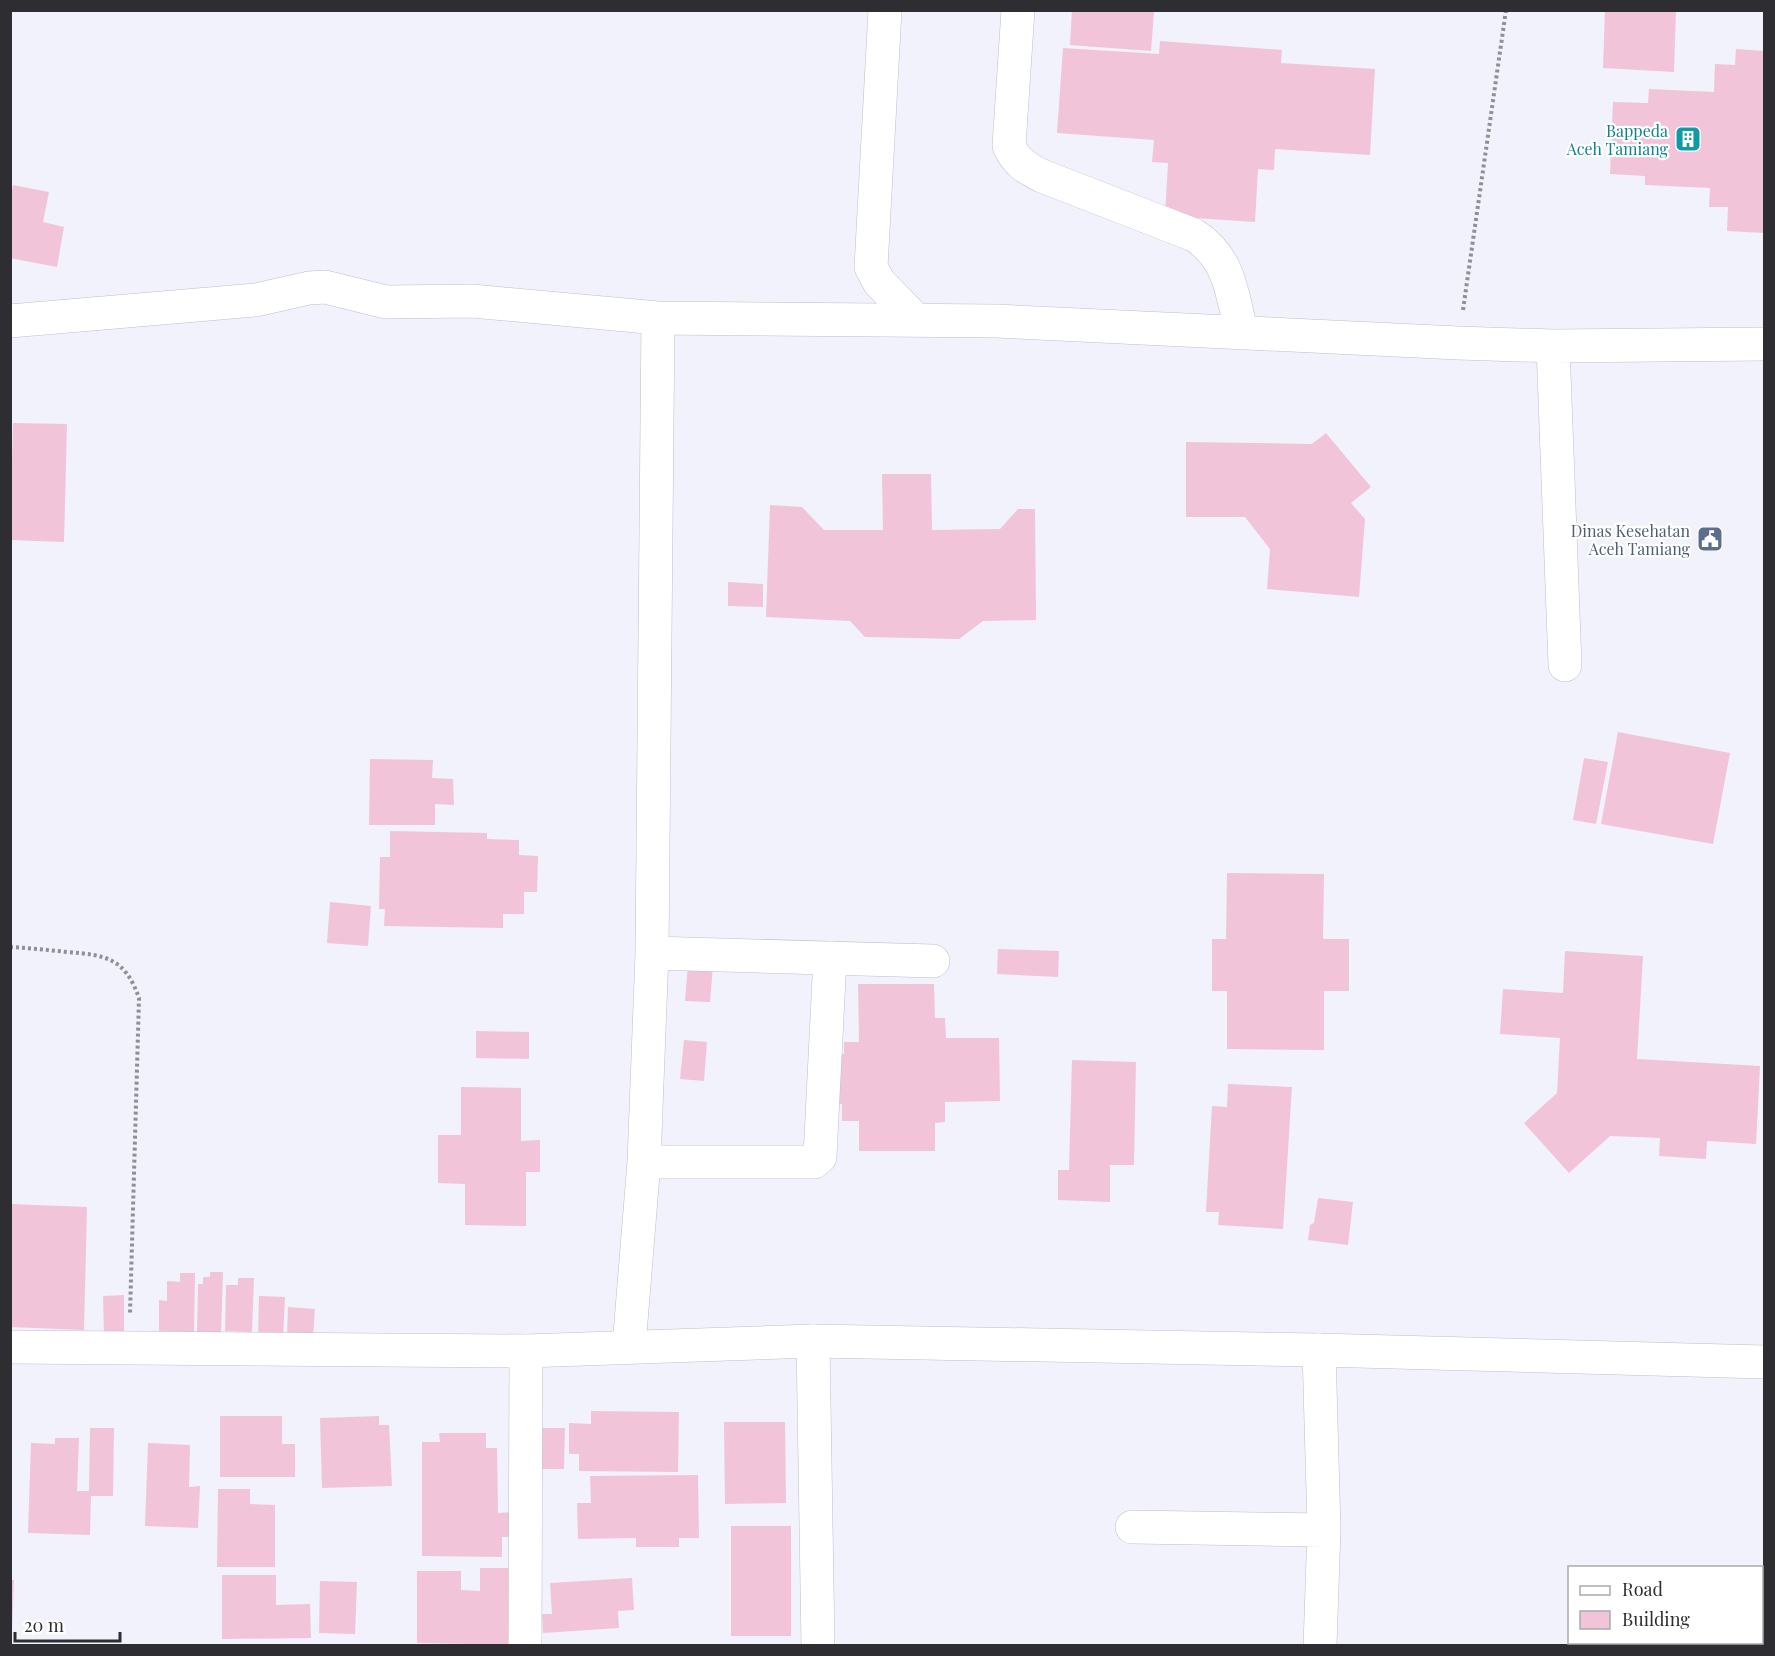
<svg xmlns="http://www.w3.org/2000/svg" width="1775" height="1656" font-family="'Playfair Display',serif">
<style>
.building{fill:#f1c4da}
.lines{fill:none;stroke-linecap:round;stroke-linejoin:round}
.minor-casing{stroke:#bebfc9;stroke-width:34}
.major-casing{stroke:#bebfc9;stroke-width:34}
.path{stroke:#8f9097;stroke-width:4;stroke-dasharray:3 3;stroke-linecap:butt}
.minor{stroke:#fff;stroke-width:33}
.major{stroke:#fff;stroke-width:33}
.labels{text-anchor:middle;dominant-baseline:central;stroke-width:4.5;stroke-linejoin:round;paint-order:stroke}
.culture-label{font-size:16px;fill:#0d838f;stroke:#fff;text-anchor:end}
.service-label{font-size:16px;fill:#4e5e75;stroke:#fff;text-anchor:end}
</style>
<rect width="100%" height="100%" fill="#f1f2fc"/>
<path class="building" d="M 1072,10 L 1154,12 L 1151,51 L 1070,45 Z
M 1605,10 L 1676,10 L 1674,72 L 1603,68 Z
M 1160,41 L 1282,50 L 1281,63 L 1375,69 L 1370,155 L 1275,149 L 1274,170 L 1258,169 L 1255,222 L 1165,216 L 1168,163 L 1152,162 L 1154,140 L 1057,133 L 1063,48 L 1159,54 Z
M 1736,49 L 1764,51 L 1764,233 L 1727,231 L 1728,207 L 1709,207 L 1710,188 L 1645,185 L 1645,176 L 1610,174 L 1613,102 L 1648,103 L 1649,89 L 1714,92 L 1715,64 L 1735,65 Z
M 13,185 L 49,192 L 43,222 L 64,227 L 57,267 L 10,258 L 10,200 Z
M 13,423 L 67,424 L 64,542 L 10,540 Z
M 1326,433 L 1371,487 L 1351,503 L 1365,519 L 1359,597 L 1267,589 L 1270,549 L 1245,517 L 1186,517 L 1186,442 L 1312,444 Z
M 882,474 L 931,474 L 932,530 L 1000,529 L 1018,509 L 1035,509 L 1036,620 L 983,621 L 959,639 L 865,637 L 850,621 L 766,617 L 770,505 L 802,507 L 824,530 L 883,530 Z
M 728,582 L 763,584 L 763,607 L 728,606 Z
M 1618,732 L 1730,753 L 1713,844 L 1601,824 Z
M 1584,758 L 1608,762 L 1596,824 L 1573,820 Z
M 370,759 L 433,760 L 432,778 L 453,779 L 454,805 L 435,804 L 435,825 L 369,825 Z
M 390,831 L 487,833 L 487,839 L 519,840 L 519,855 L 538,856 L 537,892 L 524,892 L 524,914 L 503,914 L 503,928 L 384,926 L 385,909 L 379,909 L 380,857 L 390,857 Z
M 1227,873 L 1324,874 L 1323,939 L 1349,939 L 1349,991 L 1324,991 L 1324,1050 L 1227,1049 L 1227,991 L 1212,991 L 1212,939 L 1226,939 Z
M 330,902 L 371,906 L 368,946 L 327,943 Z
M 998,949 L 1059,951 L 1058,977 L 997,974 Z
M 1565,951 L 1643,956 L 1637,1059 L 1760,1066 L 1756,1144 L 1707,1141 L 1706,1159 L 1659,1156 L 1660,1138 L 1610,1136 L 1569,1173 L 1524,1123 L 1557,1093 L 1560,1038 L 1500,1034 L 1503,989 L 1563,993 Z
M 688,964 L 713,966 L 710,1002 L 685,1001 Z
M 858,984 L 934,984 L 935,1018 L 945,1018 L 946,1038 L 999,1038 L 1000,1101 L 945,1102 L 945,1122 L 935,1123 L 935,1151 L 859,1151 L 859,1121 L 842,1121 L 842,1104 L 811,1104 L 811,1054 L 844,1054 L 844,1042 L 859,1042 Z
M 476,1031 L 529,1032 L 529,1059 L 476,1058 Z
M 684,1040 L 707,1042 L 704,1081 L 680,1079 Z
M 1072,1060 L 1136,1062 L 1134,1165 L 1110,1165 L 1110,1202 L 1058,1200 L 1058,1170 L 1069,1170 Z
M 1228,1084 L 1292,1087 L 1283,1229 L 1218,1225 L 1219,1212 L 1206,1212 L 1212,1106 L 1227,1107 Z
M 461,1087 L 521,1088 L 521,1141 L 540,1140 L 540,1172 L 526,1172 L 526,1226 L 465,1225 L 465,1184 L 438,1183 L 438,1135 L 461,1135 Z
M 1318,1198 L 1353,1202 L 1348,1245 L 1308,1240 L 1310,1225 L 1314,1223 Z
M 11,1204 L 87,1207 L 84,1330 L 10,1327 Z
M 210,1272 L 223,1272 L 221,1333 L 197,1332 L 198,1284 L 203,1284 L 203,1277 L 210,1277 Z
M 180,1273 L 195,1273 L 194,1332 L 159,1331 L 159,1300 L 167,1301 L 167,1281 L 180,1282 Z
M 238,1278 L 254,1278 L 252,1332 L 225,1331 L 226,1285 L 238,1285 Z
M 124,1295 L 124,1334 L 104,1335 L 103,1296 Z
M 259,1296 L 285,1297 L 283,1338 L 258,1337 Z
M 288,1307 L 315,1309 L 313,1337 L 287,1336 Z
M 591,1411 L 679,1412 L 678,1472 L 579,1471 L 579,1454 L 569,1454 L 569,1423 L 591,1424 Z
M 220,1416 L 282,1416 L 282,1444 L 295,1444 L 295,1477 L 220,1477 Z
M 379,1416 L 379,1425 L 389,1425 L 392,1486 L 322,1488 L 320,1418 Z
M 724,1422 L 785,1422 L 786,1503 L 725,1504 Z
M 90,1428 L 114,1428 L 113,1496 L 91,1496 L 90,1535 L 28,1533 L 31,1443 L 55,1444 L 55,1438 L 79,1438 L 77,1491 L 89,1491 Z
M 539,1428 L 565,1428 L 564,1469 L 538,1469 Z
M 439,1433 L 486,1433 L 486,1448 L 497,1448 L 498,1513 L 517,1512 L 517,1537 L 502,1537 L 502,1557 L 422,1556 L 422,1442 L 440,1442 Z
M 148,1443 L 190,1445 L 189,1487 L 200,1486 L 198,1528 L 145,1526 Z
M 698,1475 L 699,1538 L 679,1538 L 679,1547 L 636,1547 L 636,1538 L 578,1539 L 577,1503 L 591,1503 L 590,1476 Z
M 218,1489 L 250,1489 L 250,1504 L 275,1505 L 275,1567 L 217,1567 Z
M 731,1526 L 791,1526 L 791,1636 L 731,1636 Z
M 480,1568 L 517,1568 L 517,1645 L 417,1643 L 417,1571 L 461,1571 L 461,1590 L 480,1591 Z
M 222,1575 L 276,1575 L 276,1605 L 310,1604 L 311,1638 L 222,1639 Z
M 632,1578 L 634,1610 L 618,1611 L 619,1628 L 543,1633 L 542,1614 L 552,1614 L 550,1583 Z
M 10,1580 L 14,1580 L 12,1631 L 10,1631 Z
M 320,1581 L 357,1582 L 355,1634 L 319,1633 Z"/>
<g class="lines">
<g class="minor-casing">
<path id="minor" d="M 885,10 L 871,267 L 879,282 L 916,320
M 1018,10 L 1009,146 C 1016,162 1026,168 1042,176 L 1194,235 C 1231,259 1231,293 1242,333
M 10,321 L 256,300 L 309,288 L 325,287 L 386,302 L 472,301 L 658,318 L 996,321 L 1458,343 L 1553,346 L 1764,344
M 1553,346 L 1565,665
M 652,953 L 933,961
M 644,1162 L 814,1162 L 820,1157 L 830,958
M 813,1341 L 818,1646
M 629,1346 L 644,1162 L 652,953 L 658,318
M 1319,1350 L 1324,1530 L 1320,1646
M 1132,1527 L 1324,1530
M 525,1646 L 526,1351"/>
</g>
<g class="major-casing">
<path id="major" d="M 10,1347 L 526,1351 L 813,1341 L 1319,1350 L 1764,1362"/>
</g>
<path class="path" d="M 1463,310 L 1506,10
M 10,947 C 29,948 48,950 67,952 C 106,955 125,958 139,998 L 130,1314"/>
<use href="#minor" class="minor"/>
<use href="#major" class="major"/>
</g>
<defs>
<g id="building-square" transform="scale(1.35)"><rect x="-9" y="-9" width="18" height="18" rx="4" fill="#0f9aa8" stroke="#fff"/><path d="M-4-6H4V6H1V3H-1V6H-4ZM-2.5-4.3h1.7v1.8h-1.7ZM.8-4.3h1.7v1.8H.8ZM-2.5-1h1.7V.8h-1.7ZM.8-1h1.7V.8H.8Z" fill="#fff"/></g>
<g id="civic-square" transform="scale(1.35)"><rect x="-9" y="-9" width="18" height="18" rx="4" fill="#5c6f8a" stroke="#fff"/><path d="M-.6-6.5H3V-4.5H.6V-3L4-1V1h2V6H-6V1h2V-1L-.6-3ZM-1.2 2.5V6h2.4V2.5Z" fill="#fff"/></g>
</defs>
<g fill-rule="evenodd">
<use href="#building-square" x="1688" y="139"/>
<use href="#civic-square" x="1710" y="539"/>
</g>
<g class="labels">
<g class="culture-label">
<text x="1668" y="130">Bappeda<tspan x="1668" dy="18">Aceh Tamiang</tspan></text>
</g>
<g class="service-label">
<text x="1690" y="530">Dinas Kesehatan<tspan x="1690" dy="18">Aceh Tamiang</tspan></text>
</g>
</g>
<rect width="1775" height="1656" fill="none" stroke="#2e2e32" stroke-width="24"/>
<rect x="1568" y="1566" width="195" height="78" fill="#ffffff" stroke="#ababad" stroke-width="1.5"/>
<rect x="1580" y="1586" width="30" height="9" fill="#ffffff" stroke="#ababad" stroke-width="1.5"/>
<text x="1622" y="1596" font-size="18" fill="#2e2e32">Road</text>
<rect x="1580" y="1611" width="30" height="18" fill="#f1c4da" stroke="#ababad" stroke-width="1.5"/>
<text x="1622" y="1626" font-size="18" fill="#2e2e32">Building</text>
<path d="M15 1632v9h105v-9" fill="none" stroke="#2e2e32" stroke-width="3"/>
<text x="24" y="1632" font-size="18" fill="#2e2e32" stroke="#ffffff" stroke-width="4.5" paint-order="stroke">20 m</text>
</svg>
